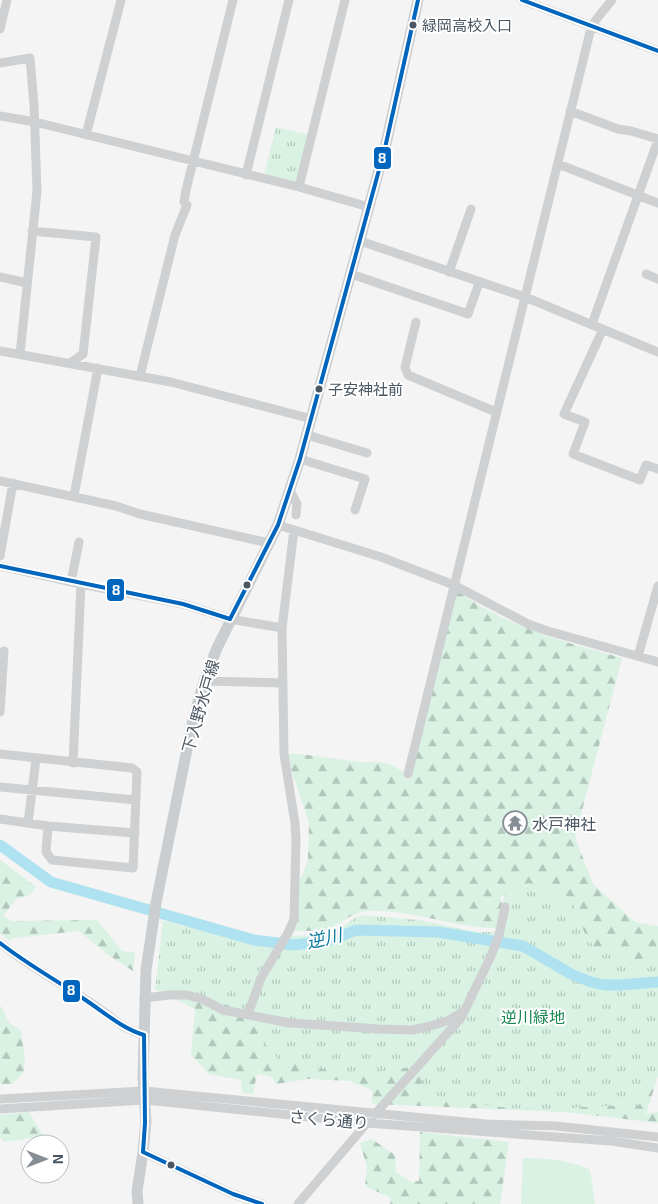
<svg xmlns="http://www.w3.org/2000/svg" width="658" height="1204" font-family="'Exo 2','Noto Sans JP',sans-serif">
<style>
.forest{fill:url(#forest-firs)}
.park{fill:url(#park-tufts)}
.pitch{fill:#d9f2e3}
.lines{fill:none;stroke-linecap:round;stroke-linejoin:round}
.river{stroke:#aee2f0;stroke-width:11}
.minor{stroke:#ced0d2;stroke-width:9}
.major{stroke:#caced1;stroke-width:11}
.bus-1-casing{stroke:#fff;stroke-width:8}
.bus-1{stroke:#0065bd;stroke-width:4}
.bus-dot{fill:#4a5661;stroke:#fff;stroke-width:2}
.labels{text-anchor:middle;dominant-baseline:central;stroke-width:4;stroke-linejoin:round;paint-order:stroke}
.bus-label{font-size:15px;fill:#4a5661;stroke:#fff;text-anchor:start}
.street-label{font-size:16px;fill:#4a5661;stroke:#fff}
.poi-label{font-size:16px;fill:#4a5661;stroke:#fff;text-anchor:start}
.park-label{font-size:16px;fill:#17864f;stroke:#fff}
.water-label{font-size:18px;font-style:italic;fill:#0c7c9b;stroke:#fff}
.line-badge{stroke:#fff;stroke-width:2}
.badge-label{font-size:14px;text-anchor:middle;font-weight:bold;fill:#fff}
</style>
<defs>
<pattern id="forest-firs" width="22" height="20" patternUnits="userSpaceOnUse" patternTransform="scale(1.25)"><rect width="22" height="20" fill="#d9f2e3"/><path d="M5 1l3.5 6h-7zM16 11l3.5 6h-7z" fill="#b2c7bb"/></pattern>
<pattern id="park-tufts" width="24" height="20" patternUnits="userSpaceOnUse" patternTransform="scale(1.25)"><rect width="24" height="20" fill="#d9f2e3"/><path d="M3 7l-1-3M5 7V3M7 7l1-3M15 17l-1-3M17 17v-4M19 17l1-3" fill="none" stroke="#b2c7bb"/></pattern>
</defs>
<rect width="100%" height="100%" fill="#f4f4f4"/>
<path class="forest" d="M 457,591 C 510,628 561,641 622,658 L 575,837 L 593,884 L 635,922 L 658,926 L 658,964 L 634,964 L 628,949 L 597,951 L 584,932 L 573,903 L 505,893 L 500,898 L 502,903 L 496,928 C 453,928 411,909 367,911 C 352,912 343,923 329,928 C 318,932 306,931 295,931 L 293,929 L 297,880 L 302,877 L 308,859 L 309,822 L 290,766 L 288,754 L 300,754 L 359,762 L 380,762 L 394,766 L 409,777 Z
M 0,860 L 36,887 L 30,895 L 16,899 L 3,916 L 12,921 L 97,920 L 122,951 L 135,953 L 133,971 L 107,954 L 79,931 L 14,938 L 10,941 L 0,933 Z
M 176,980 L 658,1062 L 658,1076 L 646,1114 L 658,1112 L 658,1123 L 565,1112 L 372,1104 L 372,1090 L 350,1081 L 309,1079 L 276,1084 L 271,1076 L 257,1074 L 253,1094 L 243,1093 L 241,1080 L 209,1074 L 191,1055 L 195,1009 L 177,1000 Z
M 0,1005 L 10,1024 L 21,1030 L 25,1062 L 23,1074 L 12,1084 L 0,1084 Z
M 29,1112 L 43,1136 L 4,1142 L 0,1137 L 0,1115 Z
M 420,1132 L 509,1142 L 500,1204 L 390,1204 L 391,1198 L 365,1186 L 367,1167 L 360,1143 L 372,1139 L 395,1155 L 396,1172 L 411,1182 L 419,1181 Z"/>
<path class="park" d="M 276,127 L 309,135 L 297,184 L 264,176 Z
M 529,883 L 573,903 L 584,932 L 597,951 L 628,949 L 634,964 L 658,964 L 658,1071 L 648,1084 L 639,1105 L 581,1107 L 559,1110 L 511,1108 L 424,1098 L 420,1065 L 389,1071 L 347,1073 L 309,1067 L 277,1058 L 259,1037 L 264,1017 L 242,1011 L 242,1008 L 155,990 L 163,921 L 282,949 L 289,936 C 307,935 324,936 340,928 C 348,923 354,917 364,915 L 419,920 L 477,932 L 496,932 L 505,893 Z"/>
<path class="pitch" d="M 523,1158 C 545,1158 571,1160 590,1170 L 595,1204 L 521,1204 Z"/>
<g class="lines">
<path class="river" d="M 0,845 L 51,882 L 254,940 L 293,945 L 331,940 L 356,930 L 438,932 L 523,946 L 571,974 L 591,982 L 604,985 L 620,985 L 658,982"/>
<path class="minor" d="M 522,0 L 658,51
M 0,29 L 7,0
M 0,63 L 30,58 L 34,105 L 37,191 L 20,354
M 570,111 L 618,129 L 631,131 L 658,139
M 0,116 L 35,122 L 299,187 L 369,207
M 86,135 L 121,0
M 558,164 L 658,203
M 246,175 L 289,0
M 299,187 L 345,0
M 32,231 L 96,237 L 83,354 L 70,363
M 360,241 L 525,297 L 658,352
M 449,272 L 471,209
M 351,274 L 468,314 L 479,283
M 646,274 L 658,279
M 0,277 L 27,283
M 416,322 L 405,367 L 408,375 L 496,412
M 592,324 L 658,140
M 603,329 L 564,414 L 585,422 L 573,454 L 640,480 L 646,465 L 658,469
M 0,351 L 171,382 L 312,419
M 140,376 L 175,235 L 187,205 L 184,202 L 186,190 L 233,0
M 307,435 L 367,453
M 300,459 L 365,479 L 355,510
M 0,481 L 116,506 L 140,514 L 269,543
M 290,491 L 297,504 L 296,515
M 74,496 L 98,368
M 278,525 L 381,557 L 454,585 L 528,624 L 548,631 L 658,662
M 0,556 L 13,483
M 0,566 L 81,584 L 183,604 L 230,619 L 282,628
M 71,582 L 79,542
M 638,656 L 658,586
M 204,681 L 283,683
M 0,712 L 4,651
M 0,754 L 132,768 L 137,772 L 133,868 L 52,860 L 46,852 L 48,826
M 73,763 L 81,584
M 408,774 L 590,32 L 595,21 L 612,0
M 0,787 L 136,800
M 0,819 L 48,826 L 135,833
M 28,823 L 36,759
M 0,943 C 29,967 63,984 94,1005 C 112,1017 122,1029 144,1035
M 144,998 L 170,995 L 187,995 L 202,999 L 223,1010 L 290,1023 L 379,1029 L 412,1030 L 427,1027 L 447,1021 L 463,1012
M 248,1014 L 261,978 L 288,933 L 294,919 L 296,839 L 295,823 L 284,754 L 282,628 L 294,530
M 0,1099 L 144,1091 L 486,1124 L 556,1126 L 658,1137
M 0,1109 L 144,1100 L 156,1101 L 367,1123 L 611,1141 L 658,1148
M 143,1152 L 233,1194 L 262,1204
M 298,1204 L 367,1123 L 461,1018 L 491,956 L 499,935 L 505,907"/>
<path class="major" d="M 138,1204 L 137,1191 L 143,1152 L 146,1121 L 143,1078 L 146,970 L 156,903 L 192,724 L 204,681 L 217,648 L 278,525 L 300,459 L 385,148 L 418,0"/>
<g class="bus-1-casing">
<path id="bus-1" d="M 522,0 L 658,51
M 0,566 L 183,604 L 230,619
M 230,619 L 278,525 L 300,459 L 385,148 L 418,0
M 0,943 C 27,964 56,980 84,999 C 104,1012 121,1028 144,1035
M 143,1152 L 233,1194 L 262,1204
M 143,1152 L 145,1123 L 144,1035"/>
</g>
<use href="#bus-1" class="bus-1"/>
</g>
<defs>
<g id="temple-ring" transform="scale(1.25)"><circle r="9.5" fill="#fff" stroke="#868d94" stroke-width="1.5"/><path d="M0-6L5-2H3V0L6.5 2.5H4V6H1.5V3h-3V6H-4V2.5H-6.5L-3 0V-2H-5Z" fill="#868d94"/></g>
</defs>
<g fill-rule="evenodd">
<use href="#temple-ring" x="515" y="823"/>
</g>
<g class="bus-dot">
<circle cx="413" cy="25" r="4.5"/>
<circle cx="319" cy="389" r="4.5"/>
<circle cx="247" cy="585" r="4.5"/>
<circle cx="171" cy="1165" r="4.5"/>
</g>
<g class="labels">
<g class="bus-label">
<text x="422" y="25">緑岡高校入口</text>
<text x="328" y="389">子安神社前</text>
</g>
<g class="street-label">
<text transform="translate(200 706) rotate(-74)">下入野水戸線</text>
<text transform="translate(329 1119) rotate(5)">さくら通り</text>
</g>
<g class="poi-label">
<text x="532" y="823">水戸神社</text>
</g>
<g class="park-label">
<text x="533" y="1016">逆川緑地</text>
</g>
<g class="water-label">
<text transform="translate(324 938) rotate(-13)">逆川</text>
</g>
</g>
<g class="line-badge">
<rect x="373" y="146" width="19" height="24" rx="5" fill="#0065bd"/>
<rect x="106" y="578" width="19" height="24" rx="5" fill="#0065bd"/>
<rect x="62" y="979" width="19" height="24" rx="5" fill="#0065bd"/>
</g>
<g class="badge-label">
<text x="382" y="163">8</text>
<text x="116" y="595">8</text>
<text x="71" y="995">8</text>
</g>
<g transform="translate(45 1159) rotate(90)"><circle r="24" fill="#ffffff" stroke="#b7bbc0"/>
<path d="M0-4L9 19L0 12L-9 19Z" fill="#868d94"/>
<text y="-8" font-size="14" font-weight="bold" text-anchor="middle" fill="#4a5661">N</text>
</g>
</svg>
